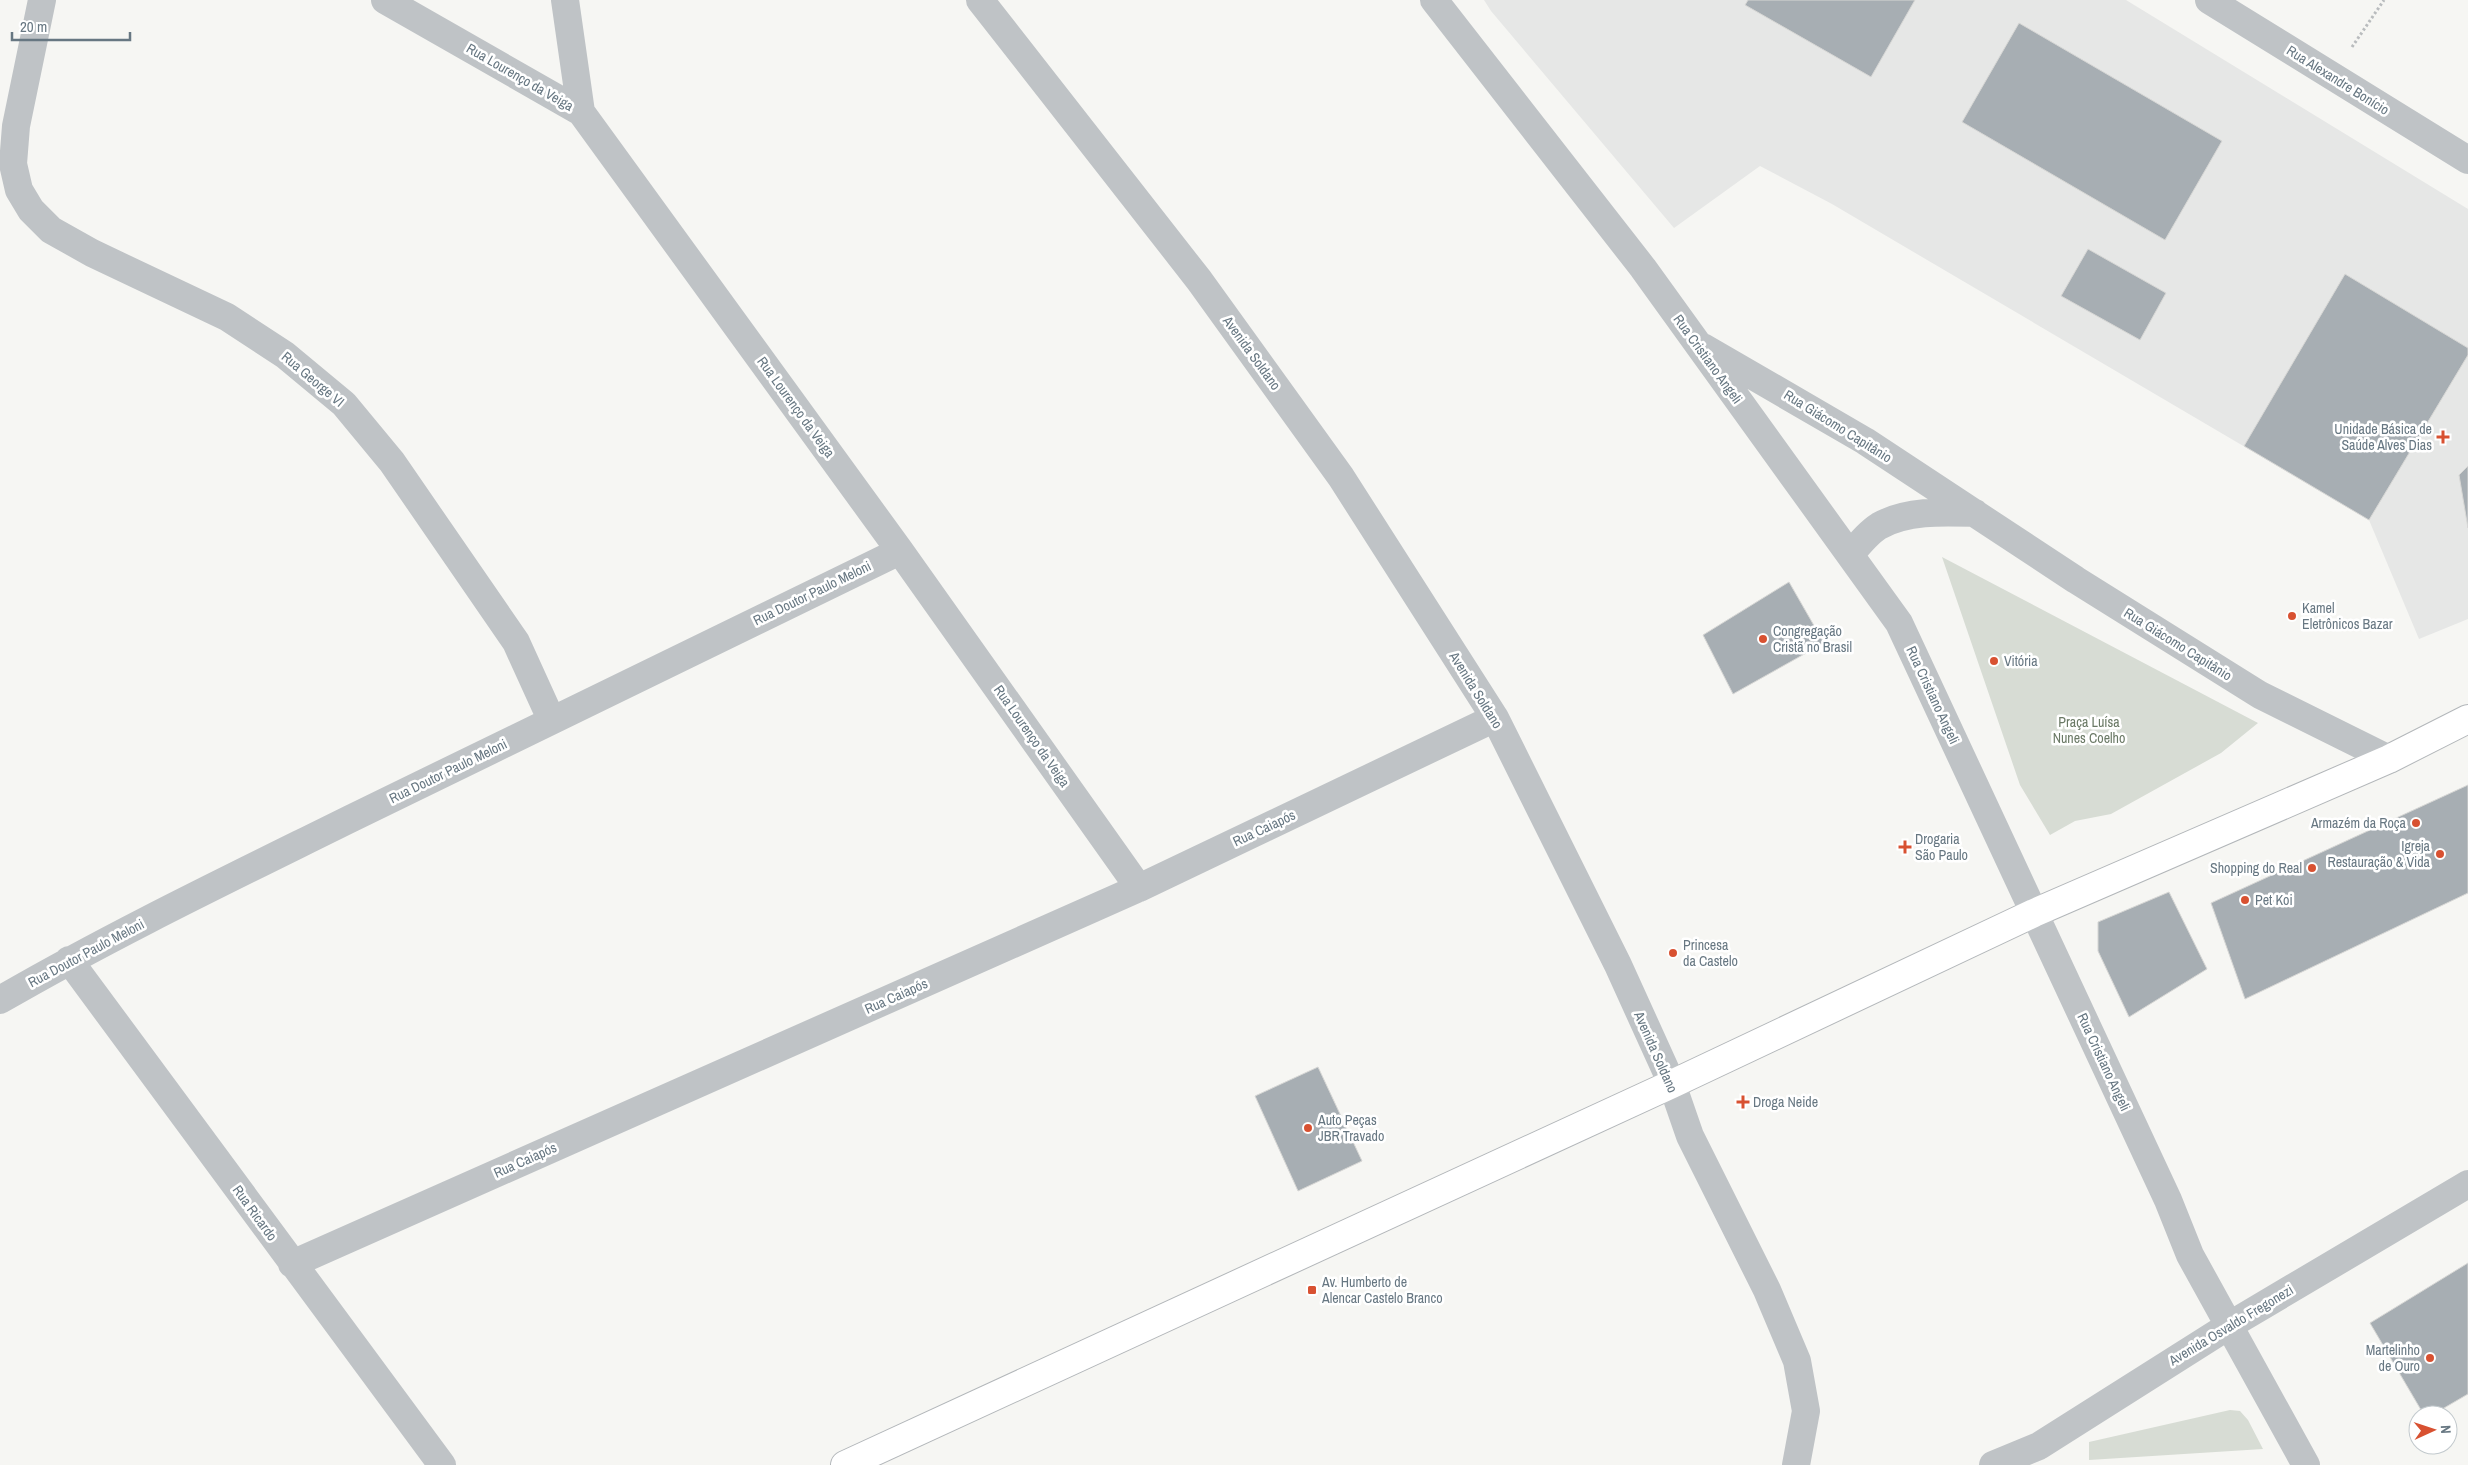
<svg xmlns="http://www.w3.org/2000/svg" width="2468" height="1465" font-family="'Archivo Narrow',sans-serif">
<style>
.built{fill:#e6e7e6}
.green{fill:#d7dcd4}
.building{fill:#a7aeb3;stroke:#d7d7d5}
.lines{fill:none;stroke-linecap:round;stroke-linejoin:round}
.major-casing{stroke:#b3b7ba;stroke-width:30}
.path{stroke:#b9bcbe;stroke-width:3;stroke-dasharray:2.5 2.5;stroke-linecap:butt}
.minor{stroke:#bfc3c6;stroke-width:28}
.major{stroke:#fff;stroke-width:28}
.poi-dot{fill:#d85131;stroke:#fff;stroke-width:2}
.labels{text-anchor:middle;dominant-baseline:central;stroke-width:5;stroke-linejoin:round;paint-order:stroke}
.street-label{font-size:14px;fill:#677782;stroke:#fff}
.poi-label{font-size:14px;fill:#677782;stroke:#fff;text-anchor:start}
.park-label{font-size:14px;fill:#6a7965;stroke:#fff}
</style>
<rect width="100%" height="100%" fill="#f6f6f3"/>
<path class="built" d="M 1484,0 L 2126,0 L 2468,209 L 2468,619 L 2419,639 L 2369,520 L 1832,204 L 1760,166 L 1674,228 L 1491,11 Z"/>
<path class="green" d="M 1942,557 L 2258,723 L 2221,753 L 2111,814 L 2075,821 L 2050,835 L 2020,785 Z
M 2230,1410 L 2240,1411 L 2248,1420 L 2263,1449 L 2089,1460 L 2089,1442 Z"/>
<path class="building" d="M 1748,0 L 1915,0 L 1871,77 L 1745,5 Z
M 2019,23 L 2222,141 L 2165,240 L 1962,122 Z
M 2088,249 L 2166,293 L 2140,340 L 2061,296 Z
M 2345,274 L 2468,348 L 2468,355 L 2369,520 L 2244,446 Z
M 2468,466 L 2468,528 L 2459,475 Z
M 1789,582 L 1824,643 L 1733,694 L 1703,635 Z
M 2468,785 L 2468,893 L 2245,999 L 2211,903 Z
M 2169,892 L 2207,969 L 2129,1017 L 2098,951 L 2098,922 Z
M 1318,1067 L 1362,1161 L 1298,1191 L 1255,1096 Z
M 2468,1263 L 2468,1394 L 2432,1415 L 2424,1415 L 2370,1323 Z"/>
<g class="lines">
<g class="major-casing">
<path id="major" d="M 845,1465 L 1672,1084 L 2034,913 L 2389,759 L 2468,719"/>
</g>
<path class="path" d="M 2352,47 L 2384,0"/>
<path class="minor" d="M 42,0 L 16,126 L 13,164 L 19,190 L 31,210 L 51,230 L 92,253 L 227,317 L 285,355 L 344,404 L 392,462 L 516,642 L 551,719
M 385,0 L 581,112 L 900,551 L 1139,888
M 565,0 L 581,112
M 980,0 L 1199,280 L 1341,477 L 1495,718 L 1618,965 L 1672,1084 L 1690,1136 L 1767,1290 L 1797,1361 L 1806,1411 L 1796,1465
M 1434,0 L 1643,268 L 1899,623 L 2168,1200 L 2190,1255 L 2306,1465
M 2209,0 L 2468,160
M 1703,347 L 1865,441 L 2076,580 L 2260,695 L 2389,759
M 1851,554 C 1859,544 1868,533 1879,526 C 1907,510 1945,512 1975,513
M 69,960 L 442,1465
M 0,1000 C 114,934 233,877 350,819 C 533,728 717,639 900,551
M 292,1264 L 1139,888 L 1495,718
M 1993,1465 L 2039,1446 L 2230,1325 L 2468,1184"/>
<use href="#major" class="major"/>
</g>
<g class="poi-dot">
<path d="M2440.5 429.5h5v5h5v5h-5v5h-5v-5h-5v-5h5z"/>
<circle cx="2292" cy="616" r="5"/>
<circle cx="1763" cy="639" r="5"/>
<circle cx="1994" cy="661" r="5"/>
<circle cx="2416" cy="823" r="5"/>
<path d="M1902.5 839.5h5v5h5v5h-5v5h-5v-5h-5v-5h5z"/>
<circle cx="2440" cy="854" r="5"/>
<circle cx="2312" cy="868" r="5"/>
<circle cx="2245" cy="900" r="5"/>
<circle cx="1673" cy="953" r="5"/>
<path d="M1740.5 1094.5h5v5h5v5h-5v5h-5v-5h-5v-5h5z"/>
<circle cx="1308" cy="1128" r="5"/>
<rect x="1307" y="1285" width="10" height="10" rx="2.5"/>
<circle cx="2430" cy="1358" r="5"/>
</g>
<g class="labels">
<g class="street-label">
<text transform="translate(520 77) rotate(30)">Rua Lourenço da Veiga</text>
<text transform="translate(2338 80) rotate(32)">Rua Alexandre Bonício</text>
<text transform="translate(1252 353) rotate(54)">Avenida Soldano</text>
<text transform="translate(1708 359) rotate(54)">Rua Cristiano Angeli</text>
<text transform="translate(313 379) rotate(40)">Rua George VI</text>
<text transform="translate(796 407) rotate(54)">Rua Lourenço da Veiga</text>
<text transform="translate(1838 426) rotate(32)">Rua Giácomo Capitânio</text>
<text transform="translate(812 593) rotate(-26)">Rua Doutor Paulo Meloni</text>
<text transform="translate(2178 644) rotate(32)">Rua Giácomo Capitânio</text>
<text transform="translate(1476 690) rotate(58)">Avenida Soldano</text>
<text transform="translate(1933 695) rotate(65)">Rua Cristiano Angeli</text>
<text transform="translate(1032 736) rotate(55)">Rua Lourenço da Veiga</text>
<text transform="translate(448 771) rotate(-26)">Rua Doutor Paulo Meloni</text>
<text transform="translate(1264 828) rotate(-25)">Rua Caiapós</text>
<text transform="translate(86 953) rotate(-28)">Rua Doutor Paulo Meloni</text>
<text transform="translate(896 996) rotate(-24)">Rua Caiapós</text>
<text transform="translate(1656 1052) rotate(66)">Avenida Soldano</text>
<text transform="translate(2104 1062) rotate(65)">Rua Cristiano Angeli</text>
<text transform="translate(525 1160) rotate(-24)">Rua Caiapós</text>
<text transform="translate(255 1213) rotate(54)">Rua Ricardo</text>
<text transform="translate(2231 1325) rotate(-31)">Avenida Osvaldo Fregonezi</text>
</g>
<g class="poi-label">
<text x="2432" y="429" text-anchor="end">Unidade Básica de<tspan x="2432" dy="16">Saúde Alves Dias</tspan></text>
<text x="2302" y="608">Kamel<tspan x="2302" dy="16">Eletrônicos Bazar</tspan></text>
<text x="1773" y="631">Congregação<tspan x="1773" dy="16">Cristã no Brasil</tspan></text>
<text x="2004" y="661">Vitória</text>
<text x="2406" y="823" text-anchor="end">Armazém da Roça</text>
<text x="1915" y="839">Drogaria<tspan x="1915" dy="16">São Paulo</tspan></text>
<text x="2430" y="846" text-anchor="end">Igreja<tspan x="2430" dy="16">Restauração &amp; Vida</tspan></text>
<text x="2302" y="868" text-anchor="end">Shopping do Real</text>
<text x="2255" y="900">Pet Koi</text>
<text x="1683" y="945">Princesa<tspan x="1683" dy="16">da Castelo</tspan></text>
<text x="1753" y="1102">Droga Neide</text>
<text x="1318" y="1120">Auto Peças<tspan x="1318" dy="16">JBR Travado</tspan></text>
<text x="1322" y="1282">Av. Humberto de<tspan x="1322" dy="16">Alencar Castelo Branco</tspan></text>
<text x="2420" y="1350" text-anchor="end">Martelinho<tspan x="2420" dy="16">de Ouro</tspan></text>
</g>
<g class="park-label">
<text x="2089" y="722">Praça Luísa<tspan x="2089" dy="16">Nunes Coelho</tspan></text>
</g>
</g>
<g transform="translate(2433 1430) rotate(87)"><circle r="24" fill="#ffffff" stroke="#c2c9cd"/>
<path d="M0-4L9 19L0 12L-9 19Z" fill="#d85131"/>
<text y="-8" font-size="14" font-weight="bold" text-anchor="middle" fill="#677782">N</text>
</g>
<path d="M12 32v8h118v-8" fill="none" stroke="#677782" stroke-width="2.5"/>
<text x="20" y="32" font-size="15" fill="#677782" stroke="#ffffff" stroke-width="4" paint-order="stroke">20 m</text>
</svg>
